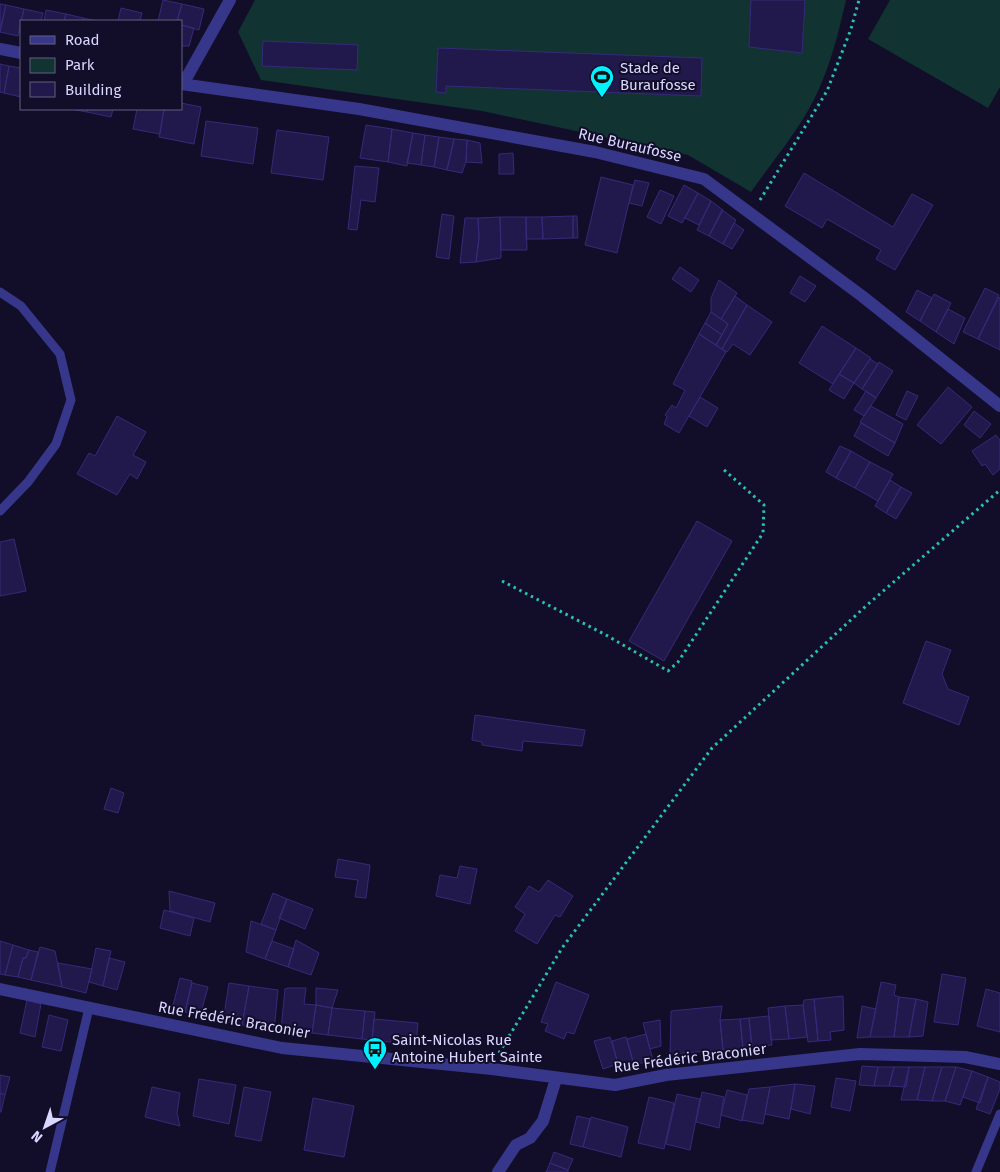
<svg xmlns="http://www.w3.org/2000/svg" width="1000" height="1172" font-family="'Fira Sans',sans-serif">
<style>
.green{fill:#113331}
.building{fill:#21194b;stroke:#362a79}
.lines{fill:none;stroke-linecap:round;stroke-linejoin:round}
.path{stroke:#28c2b1;stroke-width:3;stroke-dasharray:2.5 4;stroke-linecap:butt}
.service{stroke:#36378b;stroke-width:9}
.minor{stroke:#36378b;stroke-width:12}
.labels{text-anchor:middle;dominant-baseline:central;stroke-width:4;stroke-linejoin:round;paint-order:stroke}
.poi-label{font-size:15px;fill:#d9d6ff;stroke:#120e29;text-anchor:start}
.street-label{font-size:15px;fill:#d9d6ff;stroke:#120e29}
</style>
<rect width="100%" height="100%" fill="#120e29"/>
<path class="green" d="M 255,0 L 846,0 C 839,30 832,60 819,89 C 803,126 774,159 751,192 L 688,155 L 482,111 L 261,80 L 238,32 Z
M 890,0 L 1000,0 L 1000,87 L 988,108 L 868,39 Z"/>
<path class="building" d="M 163,0 L 182,4 L 177,21 L 158,21 Z
M 751,0 L 805,0 L 802,53 L 749,47 Z
M 0,4 L 6,5 L 0,30 Z
M 182,4 L 204,9 L 199,30 L 181,25 L 181,21 L 177,21 Z
M 6,5 L 24,9 L 18,36 L 0,32 Z
M 121,8 L 142,13 L 140,21 L 118,21 Z
M 24,9 L 43,13 L 41,21 L 21,21 Z
M 46,10 L 66,14 L 64,21 L 44,21 Z
M 66,14 L 83,18 L 82,21 L 64,21 Z
M 83,18 L 97,21 L 82,21 Z
M 181,25 L 194,28 L 189,46 L 181,46 Z
M 263,41 L 358,45 L 357,70 L 262,66 Z
M 438,48 L 702,58 L 701,96 L 446,86 L 446,93 L 436,92 Z
M 0,64 L 9,66 L 4,93 L 0,92 Z
M 9,66 L 21,68 L 21,97 L 4,93 Z
M 181,103 L 201,107 L 194,144 L 159,137 L 164,109 L 181,109 Z
M 71,109 L 88,109 L 87,112 Z
M 88,109 L 113,109 L 111,117 L 87,112 Z
M 137,109 L 164,109 L 160,134 L 133,129 Z
M 206,121 L 258,128 L 253,164 L 201,156 Z
M 366,125 L 392,129 L 388,162 L 360,158 Z
M 392,129 L 413,133 L 407,166 L 388,162 Z
M 277,130 L 329,137 L 323,180 L 271,173 Z
M 413,133 L 425,135 L 421,165 L 407,163 Z
M 425,135 L 439,137 L 434,167 L 421,165 Z
M 439,137 L 454,139 L 447,170 L 434,167 Z
M 454,139 L 467,140 L 466,162 L 462,173 L 447,170 Z
M 467,140 L 480,143 L 482,163 L 466,162 Z
M 513,153 L 514,174 L 499,174 L 499,154 Z
M 355,166 L 379,168 L 375,202 L 361,200 L 357,230 L 348,229 Z
M 804,173 L 893,227 L 912,194 L 933,205 L 895,270 L 876,259 L 881,250 L 827,219 L 822,228 L 785,206 Z
M 601,177 L 633,185 L 617,253 L 585,245 Z
M 635,180 L 649,183 L 642,206 L 629,203 Z
M 684,185 L 698,193 L 682,223 L 668,216 Z
M 660,190 L 674,196 L 661,224 L 647,217 Z
M 698,193 L 711,201 L 699,225 L 685,218 Z
M 711,201 L 723,210 L 709,236 L 697,230 Z
M 722,210 L 736,220 L 723,244 L 709,236 Z
M 442,214 L 454,216 L 449,259 L 436,257 Z
M 573,216 L 577,216 L 578,238 L 573,238 Z
M 573,216 L 573,238 L 543,239 L 542,217 Z
M 500,217 L 526,217 L 527,250 L 501,250 Z
M 500,217 L 501,258 L 476,262 L 479,238 L 478,218 Z
M 526,217 L 542,217 L 543,239 L 526,239 Z
M 465,218 L 478,218 L 479,238 L 476,262 L 460,263 Z
M 734,223 L 744,230 L 732,249 L 723,244 Z
M 680,267 L 699,280 L 691,292 L 672,279 Z
M 800,276 L 816,286 L 805,302 L 790,293 Z
M 719,280 L 737,293 L 721,319 L 711,312 L 711,298 Z
M 985,288 L 999,295 L 978,339 L 963,332 Z
M 917,290 L 932,298 L 920,321 L 906,312 Z
M 934,294 L 951,303 L 936,332 L 920,321 Z
M 735,296 L 747,305 L 722,349 L 716,345 L 728,324 L 721,319 Z
M 999,297 L 1000,298 L 1000,350 L 978,339 Z
M 747,305 L 772,322 L 750,355 L 733,344 L 727,352 L 722,349 Z
M 948,309 L 965,318 L 954,344 L 936,332 Z
M 711,312 L 728,324 L 722,335 L 705,323 Z
M 705,323 L 722,335 L 716,345 L 699,334 Z
M 822,326 L 856,348 L 833,384 L 799,363 Z
M 699,334 L 726,352 L 679,433 L 664,424 L 667,417 L 665,415 L 672,405 L 676,408 L 685,390 L 673,384 Z
M 856,348 L 871,358 L 854,383 L 839,374 Z
M 870,359 L 878,364 L 862,389 L 854,383 Z
M 879,362 L 893,371 L 876,398 L 862,389 Z
M 839,374 L 854,383 L 844,399 L 829,390 Z
M 948,387 L 972,407 L 941,444 L 917,425 Z
M 866,391 L 876,398 L 864,416 L 854,410 Z
M 907,391 L 918,396 L 906,420 L 896,415 Z
M 700,397 L 718,408 L 707,427 L 689,416 Z
M 871,406 L 903,424 L 895,443 L 860,422 Z
M 974,411 L 991,424 L 980,438 L 964,425 Z
M 117,416 L 146,432 L 133,455 L 146,462 L 137,479 L 130,474 L 117,495 L 77,474 L 89,453 L 95,456 Z
M 861,423 L 895,443 L 888,456 L 854,436 Z
M 996,435 L 1000,440 L 1000,469 L 993,475 L 985,464 L 982,466 L 972,451 Z
M 840,446 L 851,451 L 836,478 L 826,472 Z
M 851,451 L 870,462 L 855,488 L 836,478 Z
M 870,462 L 893,474 L 878,501 L 855,488 Z
M 890,480 L 901,487 L 886,513 L 875,506 Z
M 901,487 L 912,493 L 896,519 L 886,513 Z
M 697,521 L 732,541 L 664,661 L 629,641 Z
M 14,539 L 26,591 L 0,596 L 0,542 Z
M 926,641 L 951,650 L 942,674 L 948,689 L 969,697 L 959,725 L 903,703 Z
M 475,715 L 585,730 L 582,746 L 523,741 L 522,751 L 482,745 L 482,742 L 472,740 Z
M 111,788 L 124,793 L 118,813 L 104,809 Z
M 338,859 L 370,865 L 366,898 L 355,897 L 358,880 L 335,877 Z
M 460,866 L 477,869 L 470,904 L 436,896 L 440,875 L 457,878 Z
M 548,880 L 573,896 L 560,917 L 555,915 L 537,944 L 515,931 L 525,914 L 515,907 L 529,886 L 539,892 Z
M 169,891 L 215,903 L 210,922 L 170,911 Z
M 273,893 L 287,899 L 276,930 L 261,924 Z
M 287,899 L 313,909 L 305,929 L 279,918 Z
M 164,910 L 194,918 L 190,936 L 160,928 Z
M 251,921 L 276,930 L 265,959 L 246,952 Z
M 296,940 L 319,953 L 311,975 L 288,967 Z
M 0,941 L 13,945 L 5,975 L 0,974 Z
M 272,941 L 294,949 L 288,967 L 265,959 Z
M 13,945 L 29,950 L 26,958 L 23,958 L 18,977 L 5,975 Z
M 40,947 L 55,951 L 62,987 L 31,980 Z
M 96,948 L 111,951 L 103,986 L 89,982 Z
M 29,950 L 38,952 L 31,980 L 18,977 L 23,958 L 26,958 Z
M 109,958 L 125,962 L 117,990 L 103,986 Z
M 58,963 L 92,969 L 86,993 L 62,987 Z
M 942,974 L 966,978 L 958,1025 L 934,1022 Z
M 180,978 L 192,981 L 185,1012 L 172,1009 Z
M 556,982 L 589,995 L 574,1034 L 567,1032 L 564,1039 L 545,1031 L 548,1024 L 541,1022 Z
M 881,982 L 896,985 L 894,995 L 899,997 L 894,1037 L 870,1037 Z
M 192,983 L 208,987 L 200,1016 L 185,1012 Z
M 229,983 L 249,986 L 242,1025 L 223,1021 Z
M 249,986 L 278,990 L 274,1031 L 242,1025 Z
M 288,988 L 306,988 L 304,1004 L 316,1005 L 312,1033 L 281,1030 L 285,989 Z
M 316,988 L 338,990 L 332,1008 L 316,1005 Z
M 986,989 L 1000,993 L 1000,1032 L 977,1026 Z
M 843,996 L 844,1030 L 830,1032 L 831,1040 L 818,1041 L 814,999 Z
M 899,997 L 916,999 L 909,1037 L 894,1037 Z
M 814,999 L 818,1041 L 808,1042 L 803,1005 L 804,1000 Z
M 916,999 L 928,1002 L 923,1036 L 909,1037 Z
M 27,1000 L 41,1004 L 35,1037 L 20,1033 Z
M 316,1005 L 332,1008 L 328,1035 L 312,1033 Z
M 803,1005 L 807,1037 L 789,1039 L 785,1006 Z
M 722,1006 L 720,1020 L 723,1050 L 670,1054 L 671,1011 Z
M 785,1006 L 789,1039 L 771,1040 L 768,1008 Z
M 862,1006 L 876,1009 L 870,1037 L 857,1038 Z
M 332,1008 L 365,1011 L 362,1039 L 328,1035 Z
M 365,1011 L 375,1012 L 372,1040 L 362,1039 Z
M 49,1015 L 68,1020 L 61,1051 L 42,1047 Z
M 769,1016 L 772,1045 L 752,1047 L 749,1018 Z
M 749,1018 L 752,1047 L 743,1048 L 740,1019 Z
M 374,1019 L 418,1023 L 416,1045 L 372,1040 Z
M 740,1019 L 743,1048 L 723,1050 L 720,1020 Z
M 660,1020 L 661,1046 L 650,1049 L 643,1023 Z
M 646,1034 L 653,1060 L 634,1065 L 627,1039 Z
M 610,1037 L 618,1064 L 603,1069 L 594,1041 Z
M 626,1037 L 634,1065 L 619,1068 L 612,1041 Z
M 862,1066 L 878,1067 L 874,1086 L 859,1085 Z
M 878,1067 L 894,1067 L 889,1086 L 874,1086 Z
M 894,1067 L 909,1067 L 906,1087 L 889,1086 Z
M 909,1067 L 925,1067 L 917,1100 L 901,1100 Z
M 925,1067 L 942,1067 L 932,1101 L 917,1100 Z
M 942,1067 L 956,1067 L 945,1101 L 932,1101 Z
M 956,1067 L 972,1071 L 960,1105 L 945,1101 Z
M 972,1071 L 988,1077 L 980,1103 L 963,1097 Z
M 0,1075 L 10,1077 L 5,1095 L 0,1093 Z
M 988,1077 L 1000,1082 L 1000,1089 L 990,1114 L 976,1109 Z
M 836,1078 L 856,1081 L 850,1111 L 831,1107 Z
M 199,1079 L 236,1085 L 229,1124 L 193,1116 Z
M 795,1084 L 815,1086 L 810,1114 L 791,1109 Z
M 795,1084 L 789,1119 L 765,1114 L 770,1087 Z
M 152,1087 L 180,1093 L 177,1113 L 180,1126 L 145,1117 Z
M 244,1087 L 271,1092 L 261,1141 L 235,1136 Z
M 770,1087 L 763,1124 L 742,1120 L 749,1089 Z
M 727,1090 L 747,1095 L 742,1121 L 721,1115 Z
M 702,1092 L 724,1097 L 719,1128 L 696,1122 Z
M 0,1093 L 5,1095 L 1,1112 L 0,1112 Z
M 677,1094 L 700,1099 L 690,1150 L 666,1144 Z
M 649,1097 L 674,1103 L 664,1149 L 638,1143 Z
M 313,1098 L 354,1106 L 344,1157 L 304,1150 Z
M 577,1116 L 590,1119 L 583,1147 L 570,1144 Z
M 591,1117 L 628,1127 L 621,1157 L 583,1147 Z
M 554,1152 L 573,1159 L 568,1170 L 550,1163 Z
M 550,1163 L 568,1170 L 568,1172 L 546,1172 Z"/>
<g class="lines">
<path class="path" d="M 760,200 L 827,91 L 851,29 L 859,0
M 502,581 L 606,635 L 668,671 L 678,662 L 763,533 L 764,505 L 723,469
M 499,1053 L 562,948 L 712,748 L 867,605 L 1000,490"/>
<path class="service" d="M 0,292 L 21,306 L 60,354 L 71,400 L 56,444 L 28,482 L 0,511
M 50,1172 L 89,1008
M 976,1172 L 1000,1114"/>
<path class="minor" d="M 0,49 L 21,53
M 181,84 L 359,109 L 595,152 L 704,179 L 862,296 L 1000,406
M 183,84 L 230,0
M 0,989 L 282,1048 L 492,1069 L 615,1085 L 666,1075 L 860,1054 L 965,1057 L 1000,1064
M 498,1172 L 516,1145 L 530,1138 L 543,1121 L 556,1079"/>
</g>
<defs>
<g id="stadium-pin" transform="scale(1.25)"><path d="M0 17L-7.5 6A9.5 9.5 0 1 1 7.5 6Z" fill="#02f1ff" stroke="#120e29"/><path d="M0-5a6.5 5 0 1 0 0 10a6.5 5 0 1 0 0-10ZM-3.5-1.8h7v3.6h-7Z" fill="#111"/></g>
<g id="bus-pin" transform="scale(1.25)"><path d="M0 17L-7.5 6A9.5 9.5 0 1 1 7.5 6Z" fill="#02f1ff" stroke="#120e29"/><path d="M-5-6H5V4H4V6H2V4H-2V6H-4V4H-5ZM-3.5-4V0h7V-4ZM-3.5 1.2v1.5H-2V1.2ZM2 1.2v1.5H3.5V1.2Z" fill="#111"/></g>
</defs>
<g fill-rule="evenodd">
<use href="#stadium-pin" x="602" y="77"/>
<use href="#bus-pin" x="375" y="1049"/>
</g>
<g class="labels">
<g class="poi-label">
<text x="620" y="68">Stade de<tspan x="620" dy="17">Buraufosse</tspan></text>
<text x="392" y="1040">Saint-Nicolas Rue<tspan x="392" dy="17">Antoine Hubert Sainte</tspan></text>
</g>
<g class="street-label">
<text transform="translate(630 145) rotate(13)">Rue Buraufosse</text>
<text transform="translate(234 1020) rotate(10)">Rue Frédéric Braconier</text>
<text transform="translate(690 1058) rotate(-7)">Rue Frédéric Braconier</text>
</g>
</g>
<rect x="20" y="20" width="162" height="90" fill="#120e29" stroke="#625e7f"/>
<rect x="30" y="36" width="25" height="8" fill="#36378b" stroke="#625e7f"/>
<text x="65" y="45" font-size="15" fill="#d9d6ff">Road</text>
<rect x="30" y="58" width="25" height="15" fill="#113331" stroke="#625e7f"/>
<text x="65" y="70" font-size="15" fill="#d9d6ff">Park</text>
<rect x="30" y="82" width="25" height="15" fill="#21194b" stroke="#625e7f"/>
<text x="65" y="95" font-size="15" fill="#d9d6ff">Building</text>
<g transform="translate(45 1127) rotate(220)" stroke="#120e29" stroke-width="4" paint-order="stroke">
<path d="M0-4L9 19L0 12L-9 19Z" fill="#d9d6ff"/>
<text y="-8" font-size="14" font-weight="bold" text-anchor="middle" fill="#d9d6ff">N</text>
</g>
</svg>
